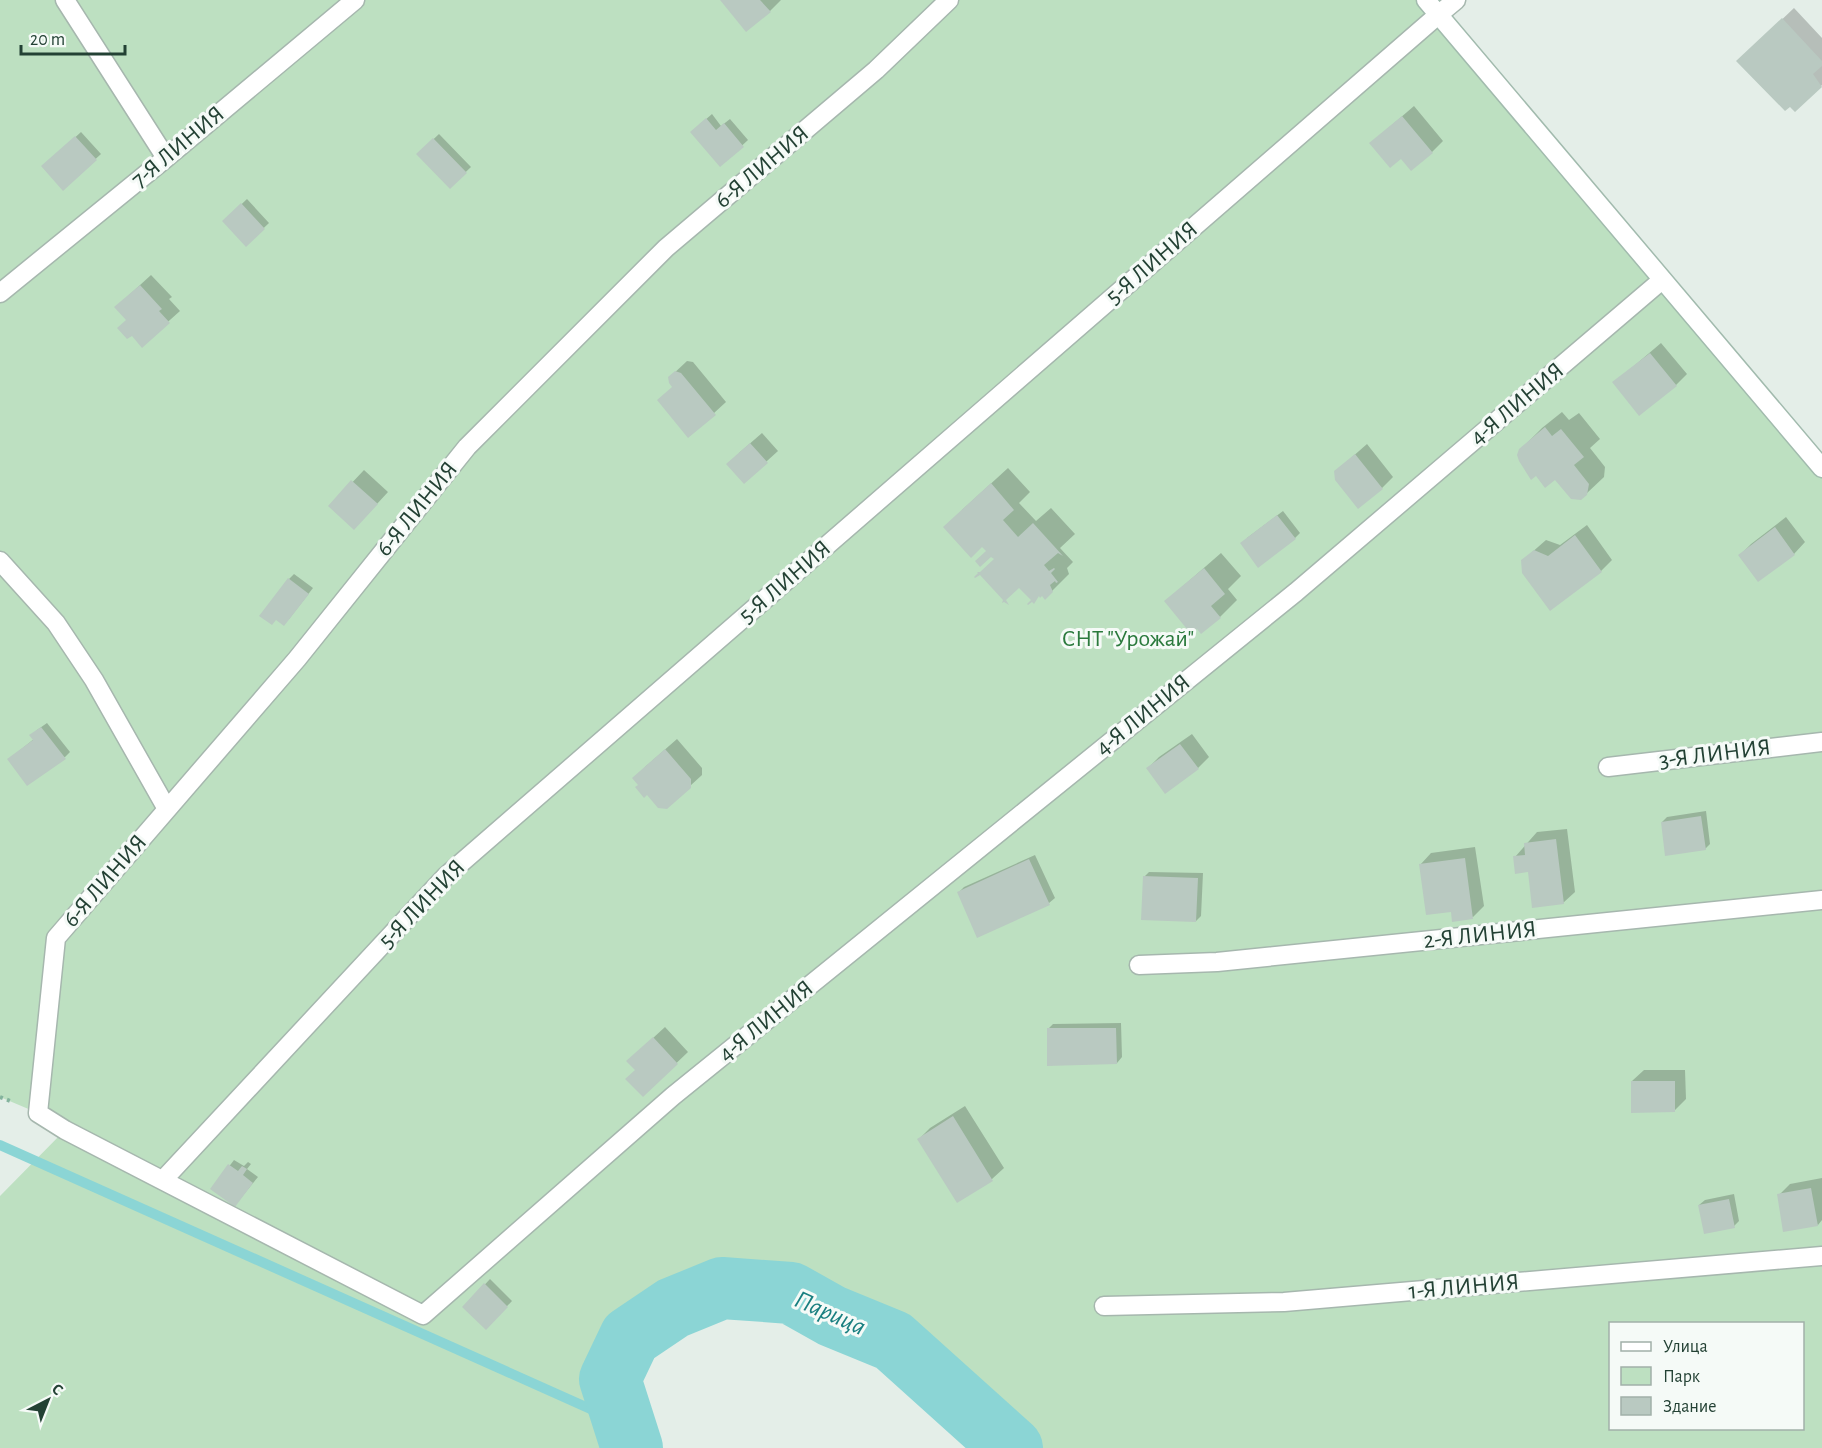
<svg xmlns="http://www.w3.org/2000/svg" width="1822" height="1448" font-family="'Alegreya Sans',sans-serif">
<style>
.green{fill:#bde0c1;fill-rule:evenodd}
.shadow{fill:#0003}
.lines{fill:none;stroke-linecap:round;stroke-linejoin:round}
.stream{stroke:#8bd5d5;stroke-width:10}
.river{stroke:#8bd5d5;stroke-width:62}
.building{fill:#b9c9c1}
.lane-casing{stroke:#a6b7ae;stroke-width:21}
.street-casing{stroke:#a6b7ae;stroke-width:21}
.secondary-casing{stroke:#a2bbae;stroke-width:21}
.path{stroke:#84b39d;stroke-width:4;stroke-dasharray:3 4.5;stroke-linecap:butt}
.lane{stroke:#fff;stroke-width:18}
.street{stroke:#fff;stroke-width:18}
.secondary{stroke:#fff;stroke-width:18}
.labels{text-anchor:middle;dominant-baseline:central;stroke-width:6;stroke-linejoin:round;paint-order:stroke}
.street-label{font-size:24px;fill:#234134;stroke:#f5faf7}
.park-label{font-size:24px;fill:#2b7a3d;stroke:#f5faf7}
.water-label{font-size:26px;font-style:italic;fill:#197f80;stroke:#f5faf7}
</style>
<rect width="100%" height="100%" fill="#e4eee8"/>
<path class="green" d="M 0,0 L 1426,0 L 1822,468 L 1822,1448 L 1012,1448 L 893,1341 L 832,1316 L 791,1293 L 722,1288 L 673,1308 L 630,1337 L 610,1379 L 632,1448 L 0,1448 L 0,1196 L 65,1130 L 38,1113 L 0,1097 ZM 1610,1324 L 1802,1324 L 1802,1428 L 1610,1428 Z"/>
<path class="shadow" d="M 722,0 L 781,0 L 770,11 Z
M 1794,8 L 1822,38 L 1822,85 L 1795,110 L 1750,50 Z
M 1414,106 L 1443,141 L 1432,152 L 1401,157 L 1371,143 Z
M 712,114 L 721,126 L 730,119 L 748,140 L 721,165 L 697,127 Z
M 81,132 L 101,154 L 63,189 L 43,167 Z
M 439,134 L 471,167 L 450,187 L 418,154 Z
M 247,199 L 269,223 L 246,245 L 224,221 Z
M 151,275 L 172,297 L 169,299 L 180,311 L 142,345 L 132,334 L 127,320 L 116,307 Z
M 1661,343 L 1687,374 L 1676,385 L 1614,383 Z
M 687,361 L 693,362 L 726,402 L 689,436 L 670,377 Z
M 1562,412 L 1569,420 L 1579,413 L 1600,439 L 1590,448 L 1605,467 L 1604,477 L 1586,494 L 1525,445 L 1542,428 Z
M 762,433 L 778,451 L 744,482 L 739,453 Z
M 1367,444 L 1393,477 L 1382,488 L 1335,472 Z
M 1008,468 L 1030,492 L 1019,503 L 1036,521 L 1051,508 L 1075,534 L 1060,548 L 1073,562 L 1067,568 L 1069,574 L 1052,591 L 1042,594 L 995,558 L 962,510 Z
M 364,470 L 388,492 L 365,517 L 330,506 Z
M 1283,511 L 1300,533 L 1295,538 L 1247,538 Z
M 1786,517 L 1805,542 L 1794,554 L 1740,555 L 1751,544 Z
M 1587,525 L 1612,560 L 1601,571 L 1551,608 L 1523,560 L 1546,540 L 1560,545 Z
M 1221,553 L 1241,576 L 1228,589 L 1237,600 L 1220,617 L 1166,601 Z
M 294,574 L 313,588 L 289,619 L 277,619 L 289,579 Z
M 47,723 L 70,752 L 65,757 L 9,759 L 34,739 L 37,730 Z
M 1192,734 L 1209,757 L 1198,768 L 1148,768 L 1159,757 Z
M 677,739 L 702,768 L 702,775 L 690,786 L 647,793 L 640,784 L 645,767 Z
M 1706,811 L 1710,844 L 1705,849 L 1662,822 L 1667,817 Z
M 1567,829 L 1575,892 L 1563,903 L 1515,857 L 1537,832 Z
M 1475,847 L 1484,906 L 1473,917 L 1452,910 L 1420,865 L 1431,853 Z
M 1035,855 L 1055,898 L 1049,903 L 978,936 L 959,892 L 964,887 Z
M 1149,872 L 1203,873 L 1201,916 L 1196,921 L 1144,877 Z
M 1121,1023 L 1122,1057 L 1117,1063 L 1048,1029 L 1053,1024 Z
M 665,1027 L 688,1052 L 643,1095 L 637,1070 L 640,1050 Z
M 1644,1070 L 1685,1070 L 1686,1099 L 1674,1111 L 1632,1081 Z
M 965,1106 L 1004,1168 L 992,1179 L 958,1201 L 919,1139 L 930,1128 Z
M 234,1160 L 244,1166 L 248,1162 L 251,1164 L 247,1169 L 258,1177 L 235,1205 L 212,1189 Z
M 1822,1178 L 1822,1220 L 1818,1225 L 1779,1195 L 1790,1184 Z
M 1734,1194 L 1739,1221 L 1734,1226 L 1699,1205 L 1705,1200 Z
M 490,1279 L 512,1301 L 486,1328 L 464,1307 Z"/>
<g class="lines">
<path class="stream" d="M 0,1145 L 624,1424"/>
<path class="river" d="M 632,1448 L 610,1379 L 630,1337 L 673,1308 L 722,1288 L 791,1293 L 832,1316 L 893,1341 L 1012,1448"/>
</g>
<path class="building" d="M 720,0 L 760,0 L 771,12 L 746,32 Z
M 1782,18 L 1822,61 L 1822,66 L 1813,74 L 1822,87 L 1795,112 L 1790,107 L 1785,111 L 1736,61 Z
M 1402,116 L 1433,153 L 1411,171 L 1401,159 L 1390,168 L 1369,143 Z
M 706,118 L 716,130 L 724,123 L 744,147 L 720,167 L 690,132 Z
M 75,136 L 97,160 L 63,191 L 41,166 Z
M 433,138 L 467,173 L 450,189 L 416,154 Z
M 241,203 L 265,229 L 246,247 L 222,221 Z
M 140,285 L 162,309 L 159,311 L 170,323 L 142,348 L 132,336 L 127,339 L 117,328 L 126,320 L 114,307 Z
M 1650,353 L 1677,386 L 1639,416 L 1612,382 Z
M 675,371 L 681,373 L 716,415 L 688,438 L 657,400 L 672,387 L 669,383 L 668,377 Z
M 1545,427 L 1552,436 L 1561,429 L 1584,457 L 1574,465 L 1589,484 L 1587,495 L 1581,500 L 1571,499 L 1555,480 L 1545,488 L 1536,476 L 1531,480 L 1519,461 L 1517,455 L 1519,449 Z
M 750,443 L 768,463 L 744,484 L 726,464 Z
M 1355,454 L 1383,489 L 1358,509 L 1335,480 L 1334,471 Z
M 351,480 L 378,504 L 354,530 L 328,506 Z
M 991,483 L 1014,510 L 1003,520 L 1018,537 L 1033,523 L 1063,556 L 1058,553 L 1044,565 L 1049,571 L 1054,568 L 1055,569 L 1051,573 L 1058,582 L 1056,583 L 1055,581 L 1050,585 L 1053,592 L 1045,600 L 1042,596 L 1040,598 L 1039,596 L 1034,604 L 1032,602 L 1028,605 L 1027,604 L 1031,600 L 1019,588 L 1006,600 L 1009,605 L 1004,602 L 1002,603 L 1003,600 L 980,575 L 975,578 L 974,577 L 978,573 L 977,572 L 980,572 L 994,559 L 991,557 L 980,567 L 975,561 L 986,551 L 982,547 L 971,558 L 943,527 Z
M 1277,515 L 1296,539 L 1258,568 L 1240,543 Z
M 1775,527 L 1795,555 L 1758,582 L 1738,555 Z
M 1575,535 L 1602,572 L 1550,611 L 1522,573 L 1521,560 L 1534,550 L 1548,556 Z
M 1204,568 L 1225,594 L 1211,606 L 1221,618 L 1201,634 L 1197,629 L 1191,634 L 1164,601 Z
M 288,578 L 309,594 L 284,626 L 276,620 L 272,625 L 259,616 Z
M 41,727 L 66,759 L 27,786 L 7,759 L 33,740 L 29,735 Z
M 1180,744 L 1199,769 L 1165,794 L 1146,768 Z
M 665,749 L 691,779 L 691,788 L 667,809 L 658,808 L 647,795 L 644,798 L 635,787 L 638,785 L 632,778 Z
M 1701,816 L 1706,850 L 1665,856 L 1661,822 Z
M 1556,839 L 1564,904 L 1532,908 L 1528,872 L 1515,874 L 1513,856 L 1525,855 L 1524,843 Z
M 1465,858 L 1473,919 L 1452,922 L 1451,912 L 1426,915 L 1419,864 Z
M 1029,859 L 1050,905 L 977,938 L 957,892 Z
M 1143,876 L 1198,878 L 1196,922 L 1141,920 Z
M 1047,1028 L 1116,1028 L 1117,1064 L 1047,1066 Z
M 653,1037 L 678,1064 L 643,1097 L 625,1079 L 635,1070 L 626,1061 Z
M 1631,1081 L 1675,1081 L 1675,1112 L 1631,1113 Z
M 953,1116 L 993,1181 L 957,1203 L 917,1139 Z
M 228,1164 L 238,1171 L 242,1166 L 247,1169 L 243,1175 L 253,1183 L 235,1207 L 210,1189 Z
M 1811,1188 L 1818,1226 L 1783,1232 L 1777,1194 Z
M 1729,1199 L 1735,1228 L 1704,1234 L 1698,1205 Z
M 484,1283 L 508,1307 L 486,1330 L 462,1307 Z"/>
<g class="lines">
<g class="lane-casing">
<path id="lane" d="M 1438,15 L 1456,0"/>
</g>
<g class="street-casing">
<path id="street" d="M 65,0 L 166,158
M 949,0 L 876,70 L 666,248 L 467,447 L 297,659 L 56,938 L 38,1113 L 65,1130 L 423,1315 L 673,1096 L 1296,592 L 1662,280
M 0,293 L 166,158 L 355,0
M 0,561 L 56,623 L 94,680 L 167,809
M 1608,767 L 1822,742
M 1139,965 L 1217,962 L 1822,900
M 163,1180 L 446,876 L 1438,15
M 1104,1306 L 1284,1302 L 1822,1256"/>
</g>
<g class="secondary-casing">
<path id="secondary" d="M 1426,0 L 1822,468"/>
</g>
<path class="path" d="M 0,1097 L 13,1102"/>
<use href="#lane" class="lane"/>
<use href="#street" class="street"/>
<use href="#secondary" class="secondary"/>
</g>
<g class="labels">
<g class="street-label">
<text transform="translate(178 147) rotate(-40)">7-Я ЛИНИЯ</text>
<text transform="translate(762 167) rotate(-40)">6-Я ЛИНИЯ</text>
<text transform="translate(1152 263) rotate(-41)">5-Я ЛИНИЯ</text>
<text transform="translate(1517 404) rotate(-40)">4-Я ЛИНИЯ</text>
<text transform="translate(417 509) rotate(-51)">6-Я ЛИНИЯ</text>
<text transform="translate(785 582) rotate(-41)">5-Я ЛИНИЯ</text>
<text transform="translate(1143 715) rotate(-39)">4-Я ЛИНИЯ</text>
<text transform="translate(1715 754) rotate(-7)">3-Я ЛИНИЯ</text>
<text transform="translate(105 881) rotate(-49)">6-Я ЛИНИЯ</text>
<text transform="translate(422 904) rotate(-46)">5-Я ЛИНИЯ</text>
<text transform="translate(1480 935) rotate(-6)">2-Я ЛИНИЯ</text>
<text transform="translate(766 1021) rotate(-39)">4-Я ЛИНИЯ</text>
<text transform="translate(1464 1287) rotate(-5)">1-Я ЛИНИЯ</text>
</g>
<g class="park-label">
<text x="1128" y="639">СНТ "Урожай"</text>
</g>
<g class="water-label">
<text transform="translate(830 1313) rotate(24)">Парица</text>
</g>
</g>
<rect x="1609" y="1322" width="195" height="108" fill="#f5faf7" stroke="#a1b0a9" stroke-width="1.5"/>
<rect x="1621" y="1342" width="30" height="9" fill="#ffffff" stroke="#a1b0a9" stroke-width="1.5"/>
<text x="1663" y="1352" font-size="18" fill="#234134">Улица</text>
<rect x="1621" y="1367" width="30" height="18" fill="#bde0c1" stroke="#a1b0a9" stroke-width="1.5"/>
<text x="1663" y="1382" font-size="18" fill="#234134">Парк</text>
<rect x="1621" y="1397" width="30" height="18" fill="#b9c9c1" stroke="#a1b0a9" stroke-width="1.5"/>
<text x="1663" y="1412" font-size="18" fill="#234134">Здание</text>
<g transform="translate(48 1400) rotate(42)" stroke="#f5faf7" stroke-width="4.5" paint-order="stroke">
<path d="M0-4.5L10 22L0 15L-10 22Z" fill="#234134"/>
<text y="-9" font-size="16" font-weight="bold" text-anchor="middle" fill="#234134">С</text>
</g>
<path d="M21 45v9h104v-9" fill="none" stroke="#234134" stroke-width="3"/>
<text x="30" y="45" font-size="18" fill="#234134" stroke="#f5faf7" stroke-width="4.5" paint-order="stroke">20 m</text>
</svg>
